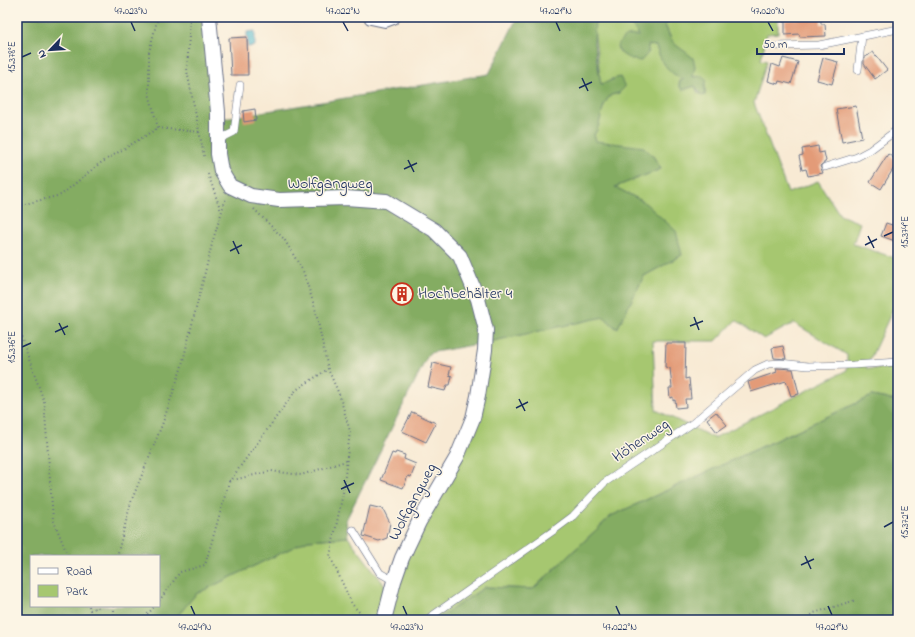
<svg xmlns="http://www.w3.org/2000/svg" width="915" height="637" font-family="'Indie Flower',sans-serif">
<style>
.green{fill:#a6c770;stroke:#607b67;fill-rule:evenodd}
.forest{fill:#84ac62;stroke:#506e60;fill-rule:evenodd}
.water{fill:#52bad0;stroke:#367497}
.building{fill:#e39b78}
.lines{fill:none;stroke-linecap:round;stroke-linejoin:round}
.service-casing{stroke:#687087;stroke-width:8}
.minor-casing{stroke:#687087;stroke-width:16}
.path{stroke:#687087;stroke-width:2;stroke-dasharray:1 3;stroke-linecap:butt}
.service{stroke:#fff;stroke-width:7}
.minor{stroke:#fff;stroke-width:14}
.ticks{fill:none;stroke:#1b2f5e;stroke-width:1.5}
.labels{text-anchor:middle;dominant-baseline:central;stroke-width:3;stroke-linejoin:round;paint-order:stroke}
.street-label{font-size:16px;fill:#1b2f5e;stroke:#fcf5e5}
.poi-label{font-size:16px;fill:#1b2f5e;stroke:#fcf5e5;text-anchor:start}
.neatline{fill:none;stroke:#1b2f5e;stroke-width:1.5}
.ticks-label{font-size:10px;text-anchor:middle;fill:#1b2f5e}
</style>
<rect width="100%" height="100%" fill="#fcf5e5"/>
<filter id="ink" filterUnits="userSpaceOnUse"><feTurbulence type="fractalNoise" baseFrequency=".025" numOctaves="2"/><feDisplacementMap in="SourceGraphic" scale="8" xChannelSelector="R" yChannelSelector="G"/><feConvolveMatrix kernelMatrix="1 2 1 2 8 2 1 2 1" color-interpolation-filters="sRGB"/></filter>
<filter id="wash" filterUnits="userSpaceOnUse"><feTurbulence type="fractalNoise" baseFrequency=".012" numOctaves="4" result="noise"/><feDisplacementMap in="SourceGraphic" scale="16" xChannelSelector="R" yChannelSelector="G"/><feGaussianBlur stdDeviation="0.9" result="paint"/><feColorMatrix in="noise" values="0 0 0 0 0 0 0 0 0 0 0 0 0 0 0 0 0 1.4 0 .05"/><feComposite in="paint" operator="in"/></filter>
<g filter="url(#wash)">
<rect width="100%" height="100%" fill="#f8ead4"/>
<path class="green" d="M 595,17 L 623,17 C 627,24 636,28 639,36 L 619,52 L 625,55 L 648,45 L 656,46 C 660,62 670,71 685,79 L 680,81 L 679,85 L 682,90 L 695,86 L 698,93 L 705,95 L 705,85 L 702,76 L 692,77 L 680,49 L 674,45 L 665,25 L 670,17 L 778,17 L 778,33 L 767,34 L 761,60 L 767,61 L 754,103 L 788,193 L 818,181 L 840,215 L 860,223 L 853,244 L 898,259 L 898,298 L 866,368 L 872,369 L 898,367 L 898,401 L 872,396 L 611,516 L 533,589 L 485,587 L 436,620 L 388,620 L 407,554 L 456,466 L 489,342 L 604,316 L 617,329 L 644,276 L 682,255 L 644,202 L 615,187 L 661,169 L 653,156 L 625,145 L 596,142 L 594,135 C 603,122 599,106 611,95 L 619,93 L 613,78 L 607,83 L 601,84 C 599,78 600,74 599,68 C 597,50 593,35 595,17 ZM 736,320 L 764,339 L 794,323 L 847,355 L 847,370 L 714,438 L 656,410 L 653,341 L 716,341 Z
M 348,537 L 387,588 L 379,620 L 174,620 L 196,594 L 308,540 Z"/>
<path class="forest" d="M 17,17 L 202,17 L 214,120 L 489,74 L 516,20 L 526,17 L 595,17 L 594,44 L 601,84 C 608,83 613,78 620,77 L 625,87 L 619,93 L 611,95 C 599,106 603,122 594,135 L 596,141 L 644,147 L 653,156 L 661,169 L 615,187 L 644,202 L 676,231 L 682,255 L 644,276 L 617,329 L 604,317 L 489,342 L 429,353 L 346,520 L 348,537 L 308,540 L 196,594 L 174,620 L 17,620 ZM 31,556 L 159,556 L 159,606 L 31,606 Z
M 623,17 L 670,17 L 665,25 C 674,49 676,43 693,58 L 695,66 L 693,77 L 702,76 L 707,80 L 705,85 L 705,95 L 702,96 L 695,86 L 682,90 L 679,85 L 680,81 L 684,79 C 669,75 660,60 656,46 L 648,45 L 648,53 L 641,61 C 632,60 620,56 617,47 C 623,35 627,35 639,36 C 636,28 627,24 623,17 Z
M 872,396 L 898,401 L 898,620 L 436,620 L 485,587 L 533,589 L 611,516 Z"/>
<path class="water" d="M 255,31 L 255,46 L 247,47 L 247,32 Z"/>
<g id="blocks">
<path class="building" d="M 799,17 L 821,17 L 821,24 L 825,24 L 826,36 L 800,37 L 799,34 L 785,35 L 785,20 L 799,19 Z
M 247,37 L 248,75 L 231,75 L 229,38 Z
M 873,52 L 887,70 L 875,79 L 864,64 L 864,58 Z
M 783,58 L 798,62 L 791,84 L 779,81 L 778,84 L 768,81 L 772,64 L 780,67 Z
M 823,58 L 838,62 L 832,84 L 817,80 Z
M 856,106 L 862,138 L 842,142 L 836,109 Z
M 255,109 L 256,120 L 244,122 L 243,111 Z
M 818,146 L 819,153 L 824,152 L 826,161 L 820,166 L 823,173 L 808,176 L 806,169 L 802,170 L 799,156 L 803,155 L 802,149 Z
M 888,154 L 898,161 L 881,189 L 870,182 Z
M 886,223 L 898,227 L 898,242 L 881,236 Z
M 666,343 L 686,343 L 685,379 L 689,378 L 691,399 L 685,399 L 686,407 L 676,408 L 675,400 L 673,401 L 673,397 L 670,398 L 669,388 L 672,388 L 670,368 L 665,367 Z
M 783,346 L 786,359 L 774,358 L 772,348 Z
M 433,363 L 451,367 L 449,375 L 452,376 L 450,385 L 447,385 L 445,391 L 428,387 Z
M 776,368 L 793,369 L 799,394 L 791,396 L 786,381 L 751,392 L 748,382 L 777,372 Z
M 412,412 L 436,423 L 426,442 L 402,431 Z
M 716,412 L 727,425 L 717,432 L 707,419 Z
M 396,452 L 405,455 L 404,459 L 416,464 L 411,477 L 408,476 L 403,488 L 381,480 L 392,453 L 395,454 Z
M 370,506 L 383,509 L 390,523 L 387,538 L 379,541 L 363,536 Z"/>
</g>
</g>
<g filter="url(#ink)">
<use href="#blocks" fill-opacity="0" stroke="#687087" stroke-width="1"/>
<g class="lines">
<g class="service-casing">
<path id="service" d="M 776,46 L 819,45 L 898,29
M 858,70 L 862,36
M 218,140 L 234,132 L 240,85
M 825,167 L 857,157 L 870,150 L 898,129
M 353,530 L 380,573 L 394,581
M 426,620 L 553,531 L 573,516 L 604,483 L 693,423 L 755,370 L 768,364 L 780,363 L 808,366 L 853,365 L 898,362"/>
</g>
<g class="minor-casing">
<path id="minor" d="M 209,17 L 218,112 L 218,154 L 221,171 L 230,186 L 251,196 L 279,200 L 346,198 L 386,201 L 434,230 L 460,256 L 478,299 L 486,330 L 485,350 L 478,396 L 473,418 L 457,457 L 419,522 L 402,558 L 394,581 L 384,620
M 371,17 L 385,20 L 393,17"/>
</g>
<path class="path" d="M 190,17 L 187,71 L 204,156
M 158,128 L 200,132
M 208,174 L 221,211
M 17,206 L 61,195 L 99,164 L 158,128 L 149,93 L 149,52 L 158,17
M 254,209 L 284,239 L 303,271 L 315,308 L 328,369 L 339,394 L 350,431 L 343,493 L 330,556 L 352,604 L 366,620
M 17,326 L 44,401 L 53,519 L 68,556
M 229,481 L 271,471 L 301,475 L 346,461
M 117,556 L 131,502 L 162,425 L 181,369 L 213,240 L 226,198
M 159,601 L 180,572 L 205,565 L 229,482 L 296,390 L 328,369
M 89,606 L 90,610 L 101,606
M 114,606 L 114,620
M 142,620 L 155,606
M 805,620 L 814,613 L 856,600"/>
<use href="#service" class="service"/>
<use href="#minor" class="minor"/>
</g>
</g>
<path class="ticks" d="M 131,22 L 135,31M 343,22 L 348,31M 556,22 L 560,31M 768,22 L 773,31M 22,57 L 31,53M 582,78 L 588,91M 579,88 L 592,82M 408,160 L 414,172M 404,169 L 417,163M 868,236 L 874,248M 884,236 L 893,232M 233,241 L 239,254M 865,245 L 877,239M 230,251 L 242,245M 694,317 L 699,330M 59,323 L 65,335M 690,326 L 703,321M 55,332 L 68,326M 22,347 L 31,343M 519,399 L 525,411M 516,408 L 528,402M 344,480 L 350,493M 341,489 L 354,483M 884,527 L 893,522M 805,556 L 811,569M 801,565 L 814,559M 191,606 L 195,615M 403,606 L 407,615M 616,606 L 620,615M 828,606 L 832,615"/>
<defs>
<g id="building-ring" transform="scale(1.15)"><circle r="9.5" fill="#fcf5e5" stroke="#c8321e" stroke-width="1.5"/><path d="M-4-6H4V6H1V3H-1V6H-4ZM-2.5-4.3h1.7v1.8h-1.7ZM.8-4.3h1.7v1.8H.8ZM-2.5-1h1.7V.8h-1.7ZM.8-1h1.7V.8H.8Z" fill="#c8321e"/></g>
</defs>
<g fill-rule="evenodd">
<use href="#building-ring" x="402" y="294"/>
</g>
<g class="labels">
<g class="street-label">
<text x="330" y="184">Wolfgangweg</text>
<text transform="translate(641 441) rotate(-34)">Höhenweg</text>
<text transform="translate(413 502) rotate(-62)">Wolfgangweg</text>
</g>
<g class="poi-label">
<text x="418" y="294">Hochbehälter 4</text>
</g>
</g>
<rect width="915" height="637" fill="none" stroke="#fcf5e5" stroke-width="44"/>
<rect x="30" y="555" width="130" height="52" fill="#fcf5e5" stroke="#a2a6af"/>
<rect x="38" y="568" width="20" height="6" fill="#ffffff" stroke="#a2a6af"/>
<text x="66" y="575" font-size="12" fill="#1b2f5e">Road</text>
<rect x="38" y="585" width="20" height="12" fill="#a6c770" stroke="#a2a6af"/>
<text x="66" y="595" font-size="12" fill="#1b2f5e">Park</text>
<g transform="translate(50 50) rotate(245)" stroke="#fcf5e5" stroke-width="3" paint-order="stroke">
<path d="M0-3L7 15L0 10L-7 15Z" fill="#1b2f5e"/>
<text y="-6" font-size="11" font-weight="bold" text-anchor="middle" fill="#1b2f5e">N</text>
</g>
<path d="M757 48v6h87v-6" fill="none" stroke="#1b2f5e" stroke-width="2"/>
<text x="763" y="48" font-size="12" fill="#1b2f5e" stroke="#fcf5e5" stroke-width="3" paint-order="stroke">50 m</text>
<rect x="22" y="22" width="871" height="593" class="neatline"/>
<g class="ticks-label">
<text x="131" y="14">47.023°N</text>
<text x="343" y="14">47.022°N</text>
<text x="556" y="14">47.021°N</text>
<text x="768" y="14">47.020°N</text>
<text transform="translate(11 57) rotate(-90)" y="4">15.378°E</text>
<text transform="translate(904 232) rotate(-90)" y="4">15.374°E</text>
<text transform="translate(11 347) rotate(-90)" y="4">15.376°E</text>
<text transform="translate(904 522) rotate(-90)" y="4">15.372°E</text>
<text x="195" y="630">47.024°N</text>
<text x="407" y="630">47.023°N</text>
<text x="620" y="630">47.022°N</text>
<text x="832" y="630">47.021°N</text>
</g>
</svg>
